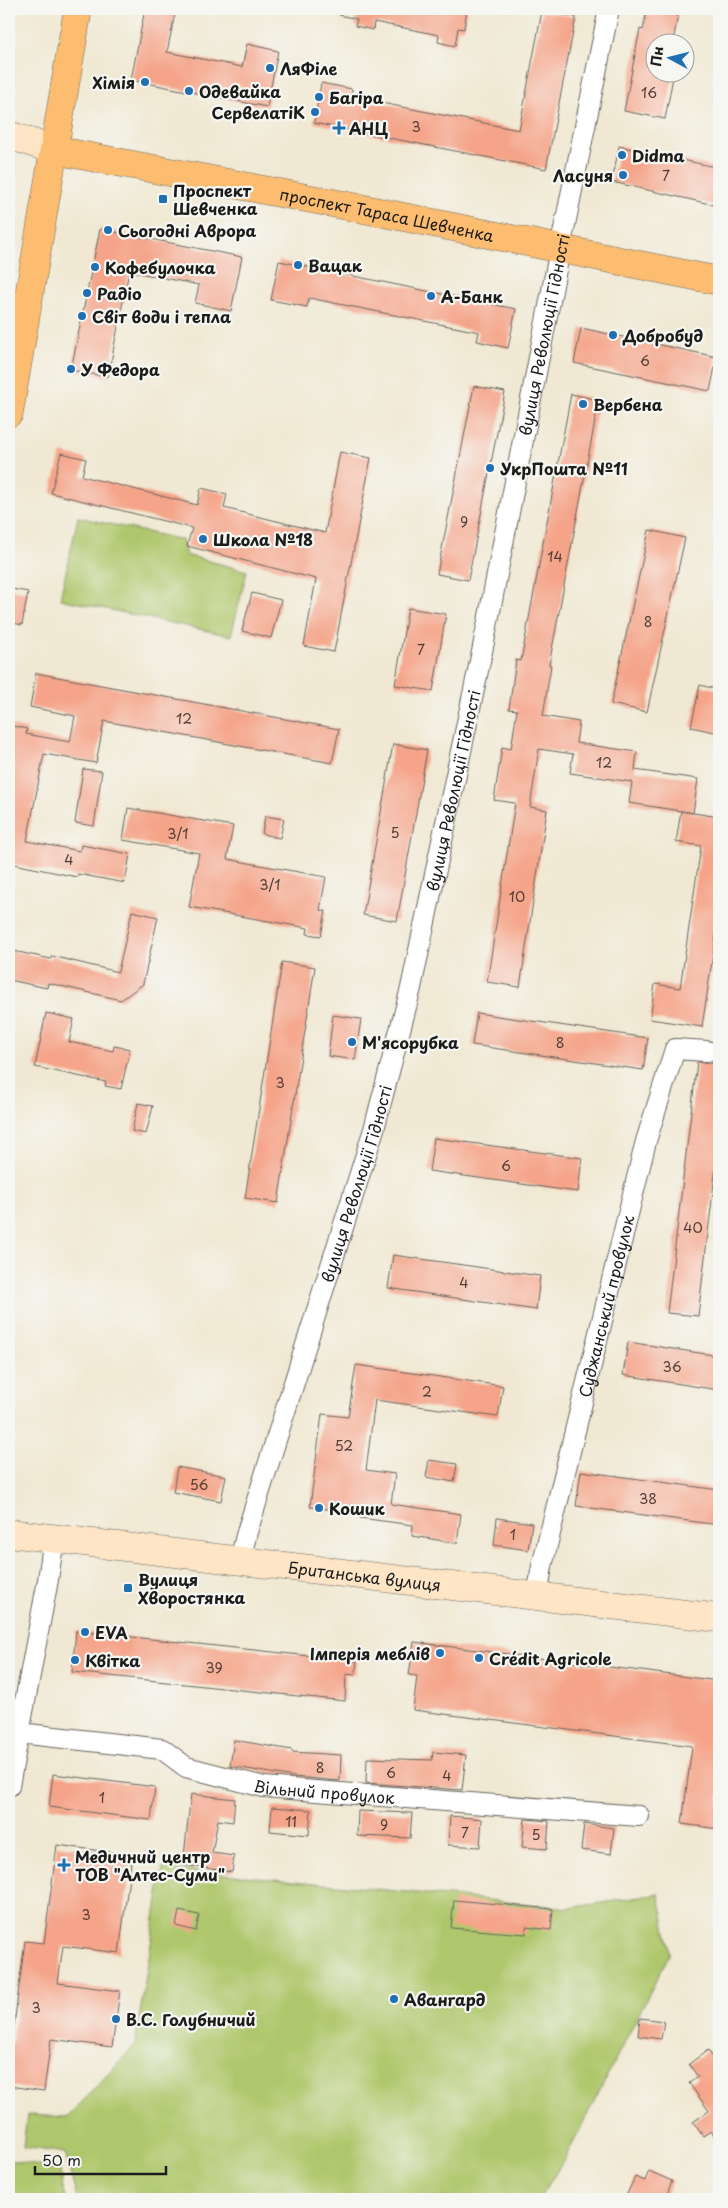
<svg xmlns="http://www.w3.org/2000/svg" width="728" height="2208" font-family="'Playpen Sans',sans-serif">
<style>
.green{fill:#afc76c;stroke:#667244}
.building{fill:#f5a489}
.lines{fill:none;stroke-linecap:round;stroke-linejoin:round}
.minor-casing{stroke:#66635c;stroke-width:22}
.secondary-casing{stroke:#66635c;stroke-width:29}
.primary-casing{stroke:#66635c;stroke-width:29}
.minor{stroke:#fff;stroke-width:20}
.secondary{stroke:#fee5c5;stroke-width:28}
.primary{stroke:#fcbd6f;stroke-width:28}
.poi-dot{fill:#1f6fb2;stroke:#f6f6f2;stroke-width:2}
.labels{text-anchor:middle;dominant-baseline:central;stroke-width:4.5;stroke-linejoin:round;paint-order:stroke}
.number-label{font-size:14px;fill:#523e37}
.poi-label{font-size:16px;font-weight:bold;fill:#1c1c1c;stroke:#f6f6f2;text-anchor:start}
.street-label{font-size:16px;fill:#1c1c1c;stroke:#f6f6f2}
</style>
<rect width="100%" height="100%" fill="#f6f6f2"/>
<filter id="ink" filterUnits="userSpaceOnUse"><feTurbulence type="fractalNoise" baseFrequency=".02" numOctaves="2"/><feDisplacementMap in="SourceGraphic" scale="10" xChannelSelector="R" yChannelSelector="G"/><feConvolveMatrix kernelMatrix="1 2 1 2 8 2 1 2 1" color-interpolation-filters="sRGB"/></filter>
<filter id="wash" filterUnits="userSpaceOnUse"><feTurbulence type="fractalNoise" baseFrequency=".0096" numOctaves="4" result="noise"/><feDisplacementMap in="SourceGraphic" scale="20" xChannelSelector="R" yChannelSelector="G"/><feGaussianBlur stdDeviation="1.12" result="paint"/><feColorMatrix in="noise" values="0 0 0 0 0 0 0 0 0 0 0 0 0 0 0 0 0 1.4 0 .05"/><feComposite in="paint" operator="in"/></filter>
<g filter="url(#wash)">
<rect width="100%" height="100%" fill="#f0e8d2"/>
<path class="green" d="M 78,517 L 182,540 L 186,555 L 247,571 L 231,636 L 60,599 Z
M 163,1868 L 569,1908 L 659,1894 L 670,1953 L 563,2162 L 539,2199 L 77,2199 L 65,2153 L 23,2147 L 27,2115 L 68,2117 L 135,2045 Z
M 9,2160 L 60,2170 L 65,2199 L 9,2199 Z"/>
<g id="blocks">
<path class="building" d="M 145,9 L 176,9 L 167,52 L 242,67 L 247,44 L 278,51 L 267,107 L 131,80 Z
M 340,9 L 467,9 L 464,29 L 458,28 L 455,46 L 438,42 L 439,35 L 374,22 L 373,30 L 355,26 L 357,19 L 339,15 Z
M 647,9 L 679,9 L 673,42 L 656,42 L 656,72 L 674,72 L 665,119 L 624,111 L 640,29 L 643,30 Z
M 542,11 L 576,17 L 546,169 L 314,123 L 321,83 L 352,89 L 351,97 L 519,130 Z
M 619,146 L 719,168 L 719,206 L 612,182 Z
M 100,229 L 242,257 L 231,311 L 195,303 L 199,285 L 129,271 L 108,377 L 71,370 Z
M 279,261 L 516,309 L 508,348 L 477,341 L 479,332 L 309,298 L 307,307 L 271,300 Z
M 581,328 L 717,357 L 710,391 L 574,363 Z
M 474,386 L 505,392 L 468,580 L 437,574 Z
M 571,394 L 599,400 L 549,665 L 551,665 L 543,716 L 579,722 L 576,743 L 637,752 L 635,770 L 698,779 L 693,813 L 681,811 L 719,817 L 719,915 L 702,1027 L 650,1019 L 655,984 L 680,988 L 701,846 L 676,842 L 681,811 L 629,803 L 632,782 L 570,773 L 573,754 L 539,749 L 530,807 L 547,810 L 520,987 L 487,982 L 515,803 L 494,800 L 502,747 L 511,749 L 517,710 L 509,709 L 516,660 L 521,661 Z
M 340,452 L 371,458 L 334,652 L 304,646 L 316,579 L 187,546 L 192,528 L 51,493 L 61,453 L 86,459 L 82,476 L 197,505 L 201,488 L 227,494 L 224,508 L 325,533 Z
M 649,530 L 685,538 L 647,712 L 611,704 Z
M 12,589 L 28,592 L 22,625 L 9,622 L 9,605 Z
M 252,593 L 281,600 L 271,638 L 242,631 Z
M 408,608 L 446,614 L 433,691 L 395,685 Z
M 36,673 L 339,729 L 332,763 L 104,721 L 96,763 L 44,754 L 27,841 L 80,851 L 81,845 L 130,854 L 125,883 L 78,874 L 77,877 L 9,863 L 9,725 L 27,729 L 26,734 L 70,742 L 75,716 L 30,707 Z
M 700,685 L 719,690 L 719,733 L 691,727 Z
M 393,744 L 427,750 L 397,921 L 363,915 Z
M 83,769 L 102,771 L 94,826 L 75,823 Z
M 128,808 L 233,826 L 227,859 L 326,877 L 320,910 L 326,911 L 321,936 L 307,934 L 308,928 L 189,907 L 199,853 L 123,840 Z
M 265,816 L 284,819 L 280,838 L 262,834 Z
M 132,911 L 158,917 L 143,984 L 121,1000 L 48,983 L 47,988 L 9,980 L 9,950 L 51,959 L 52,956 L 118,972 Z
M 282,962 L 315,967 L 278,1203 L 245,1198 Z
M 46,1013 L 74,1019 L 69,1042 L 113,1051 L 114,1046 L 130,1049 L 121,1089 L 105,1086 L 106,1082 L 35,1067 Z
M 477,1013 L 648,1038 L 643,1070 L 472,1045 Z
M 333,1015 L 361,1019 L 355,1060 L 328,1056 Z
M 697,1062 L 719,1064 L 719,1141 L 698,1316 L 667,1313 Z
M 138,1103 L 153,1106 L 146,1134 L 132,1131 Z
M 434,1138 L 582,1158 L 578,1192 L 429,1171 Z
M 393,1255 L 540,1276 L 536,1310 L 388,1288 Z
M 628,1342 L 719,1356 L 719,1390 L 623,1375 Z
M 356,1365 L 503,1386 L 498,1417 L 375,1400 L 366,1470 L 395,1474 L 391,1504 L 461,1514 L 457,1543 L 412,1536 L 413,1525 L 360,1518 L 360,1513 L 310,1507 L 322,1414 L 348,1417 Z
M 429,1460 L 457,1464 L 454,1482 L 426,1477 Z
M 177,1467 L 226,1476 L 221,1501 L 173,1492 Z
M 581,1471 L 719,1490 L 719,1525 L 576,1506 Z
M 497,1518 L 532,1523 L 528,1550 L 494,1545 Z
M 76,1631 L 357,1661 L 355,1675 L 346,1674 L 345,1701 L 72,1672 Z
M 414,1642 L 719,1681 L 719,1829 L 682,1824 L 692,1746 L 413,1710 L 417,1676 L 409,1675 Z
M 234,1740 L 292,1750 L 292,1752 L 341,1755 L 340,1781 L 294,1777 L 230,1766 Z
M 433,1752 L 466,1755 L 462,1790 L 366,1783 L 367,1758 L 432,1760 Z
M 53,1774 L 155,1787 L 151,1820 L 49,1807 Z
M 191,1794 L 235,1799 L 233,1822 L 218,1820 L 212,1853 L 234,1856 L 232,1872 L 183,1865 Z
M 272,1807 L 311,1810 L 309,1835 L 270,1831 Z
M 358,1811 L 412,1813 L 410,1838 L 357,1836 Z
M 450,1816 L 482,1819 L 480,1847 L 448,1845 Z
M 525,1819 L 549,1821 L 547,1849 L 522,1847 Z
M 584,1824 L 614,1828 L 611,1854 L 581,1850 Z
M 57,1845 L 132,1855 L 119,1953 L 63,1946 L 58,1983 L 120,1991 L 112,2047 L 51,2039 L 44,2091 L 9,2086 L 9,2064 L 25,1941 L 44,1943 Z
M 454,1900 L 553,1909 L 551,1930 L 526,1927 L 526,1934 L 451,1928 Z
M 179,1911 L 199,1915 L 196,1931 L 176,1926 Z
M 640,2018 L 664,2021 L 661,2039 L 638,2036 Z
M 708,2050 L 719,2067 L 719,2144 L 711,2131 L 703,2136 L 693,2122 L 709,2111 L 689,2083 L 698,2077 L 689,2064 Z
M 649,2171 L 672,2181 L 665,2199 L 640,2199 L 627,2194 L 635,2177 L 645,2181 Z"/>
</g>
</g>
<g filter="url(#ink)">
<use href="#blocks" fill-opacity="0" stroke="#66635c" stroke-width="1"/>
<g class="lines">
<g class="minor-casing">
<g id="minor">
<path id="s1" d="M 240,1560 L 247,1532 L 374,1129 L 411,988 L 483,647 L 560,249 L 609,9"/>
<path id="s2" d="M 537,1597 L 542,1566 L 646,1141 L 675,1049 L 707,1051"/>
<path id="s3" d="M 19,1733 L 162,1749 L 186,1767 L 264,1787 L 639,1816"/>
<path d="M 9,1786 L 48,1580 L 54,1538"/>
</g>
</g>
<g class="secondary-casing">
<g id="secondary">
<path d="M 9,135 L 54,150"/>
<path id="s4" d="M 9,1533 L 719,1618"/>
</g>
</g>
<g class="primary-casing">
<g id="primary">
<path id="s5" d="M 54,150 L 364,209 L 719,281"/>
<path d="M 9,413 L 78,9"/>
</g>
</g>
<use href="#minor" class="minor"/>
<use href="#secondary" class="secondary"/>
<use href="#primary" class="primary"/>
</g>
</g>
<g class="poi-dot">
<circle cx="270" cy="68" r="5"/>
<circle cx="145" cy="82" r="5"/>
<circle cx="189" cy="91" r="5"/>
<circle cx="319" cy="97" r="5"/>
<circle cx="315" cy="112" r="5"/>
<path d="M336.5 120.5h5v5h5v5h-5v5h-5v-5h-5v-5h5z"/>
<circle cx="622" cy="155" r="5"/>
<circle cx="623" cy="175" r="5"/>
<rect x="158" y="194" width="10" height="10" rx="2.5"/>
<circle cx="108" cy="230" r="5"/>
<circle cx="298" cy="265" r="5"/>
<circle cx="95" cy="267" r="5"/>
<circle cx="87" cy="293" r="5"/>
<circle cx="431" cy="296" r="5"/>
<circle cx="82" cy="316" r="5"/>
<circle cx="613" cy="335" r="5"/>
<circle cx="71" cy="369" r="5"/>
<circle cx="583" cy="404" r="5"/>
<circle cx="490" cy="468" r="5"/>
<circle cx="203" cy="539" r="5"/>
<circle cx="352" cy="1042" r="5"/>
<circle cx="319" cy="1508" r="5"/>
<rect x="123" y="1583" width="10" height="10" rx="2.5"/>
<circle cx="85" cy="1632" r="5"/>
<circle cx="440" cy="1653" r="5"/>
<circle cx="479" cy="1658" r="5"/>
<circle cx="75" cy="1660" r="5"/>
<path d="M61.5 1857.5h5v5h5v5h-5v5h-5v-5h-5v-5h5z"/>
<circle cx="394" cy="1999" r="5"/>
<circle cx="116" cy="2019" r="5"/>
</g>
<g class="labels">
<g class="number-label">
<text x="649" y="92">16</text>
<text x="416" y="126">3</text>
<text x="666" y="175">7</text>
<text x="645" y="360">6</text>
<text x="464" y="521">9</text>
<text x="555" y="556">14</text>
<text x="648" y="621">8</text>
<text x="421" y="649">7</text>
<text x="184" y="718">12</text>
<text x="604" y="762">12</text>
<text x="395" y="832">5</text>
<text x="178" y="833">3/1</text>
<text x="69" y="859">4</text>
<text x="270" y="884">3/1</text>
<text x="517" y="896">10</text>
<text x="560" y="1042">8</text>
<text x="280" y="1082">3</text>
<text x="506" y="1165">6</text>
<text x="693" y="1227">40</text>
<text x="464" y="1282">4</text>
<text x="672" y="1366">36</text>
<text x="427" y="1391">2</text>
<text x="344" y="1445">52</text>
<text x="199" y="1484">56</text>
<text x="648" y="1498">38</text>
<text x="513" y="1534">1</text>
<text x="214" y="1667">39</text>
<text x="320" y="1767">8</text>
<text x="391" y="1772">6</text>
<text x="447" y="1775">4</text>
<text x="102" y="1797">1</text>
<text x="291" y="1821">11</text>
<text x="384" y="1824">9</text>
<text x="465" y="1832">7</text>
<text x="536" y="1834">5</text>
<text x="86" y="1914">3</text>
<text x="36" y="2007">3</text>
</g>
<g class="poi-label">
<text x="280" y="68">ЛяФіле</text>
<text x="135" y="82" text-anchor="end">Хімія</text>
<text x="199" y="91">Одевайка</text>
<text x="329" y="97">Багіра</text>
<text x="305" y="112" text-anchor="end">СервелатіК</text>
<text x="349" y="128">АНЦ</text>
<text x="632" y="155">Didma</text>
<text x="613" y="175" text-anchor="end">Ласуня</text>
<text x="173" y="190">Проспект<tspan x="173" dy="18">Шевченка</tspan></text>
<text x="118" y="230">Сьогодні Аврора</text>
<text x="308" y="265">Вацак</text>
<text x="105" y="267">Кофебулочка</text>
<text x="97" y="293">Радіо</text>
<text x="441" y="296">А-Банк</text>
<text x="92" y="316">Світ води і тепла</text>
<text x="623" y="335">Добробуд</text>
<text x="81" y="369">У Федора</text>
<text x="593" y="404">Вербена</text>
<text x="500" y="468">УкрПошта №11</text>
<text x="213" y="539">Школа №18</text>
<text x="362" y="1042">М'ясорубка</text>
<text x="329" y="1508">Кошик</text>
<text x="138" y="1579">Вулиця<tspan x="138" dy="18">Хворостянка</tspan></text>
<text x="95" y="1632">EVA</text>
<text x="430" y="1653" text-anchor="end">Імперія меблів</text>
<text x="489" y="1658">Crédit Agricole</text>
<text x="85" y="1660">Квітка</text>
<text x="75" y="1856">Медичний центр<tspan x="75" dy="18">ТОВ "Алтес-Суми"</tspan></text>
<text x="404" y="1999">Авангард</text>
<text x="126" y="2019">В.С. Голубничий</text>
</g>
<g class="street-label">
<text stroke="none"><textPath href="#s5" startOffset="339">проспект Тараса Шевченка</textPath></text>
<text stroke="none"><textPath href="#s1" startOffset="1264">вулиця Революції Гідності</textPath></text>
<text stroke="none"><textPath href="#s1" startOffset="799">вулиця Революції Гідності</textPath></text>
<text stroke="none"><textPath href="#s1" startOffset="394">вулиця Революції Гідності</textPath></text>
<text stroke="none"><textPath href="#s2" startOffset="299">Суджанський провулок</textPath></text>
<text stroke="none"><textPath href="#s4" startOffset="358">Британська вулиця</textPath></text>
<text stroke="none"><textPath href="#s3" startOffset="315">Вільний провулок</textPath></text>
</g>
</g>
<rect width="728" height="2208" fill="none" stroke="#f6f6f2" stroke-width="30"/>
<g transform="translate(670 58) rotate(277)"><circle r="24" fill="#f6f6f2" stroke="#9f9f9c"/>
<path d="M0-4L9 19L0 12L-9 19Z" fill="#1f6fb2"/>
<text y="-8" font-size="14" font-weight="bold" text-anchor="middle" fill="#1c1c1c">Пн</text>
</g>
<path d="M35 2166v8h131v-8" fill="none" stroke="#1c1c1c" stroke-width="2.5"/>
<text x="42" y="2166" font-size="15" fill="#1c1c1c" stroke="#f6f6f2" stroke-width="4" paint-order="stroke">50 m</text>
</svg>
